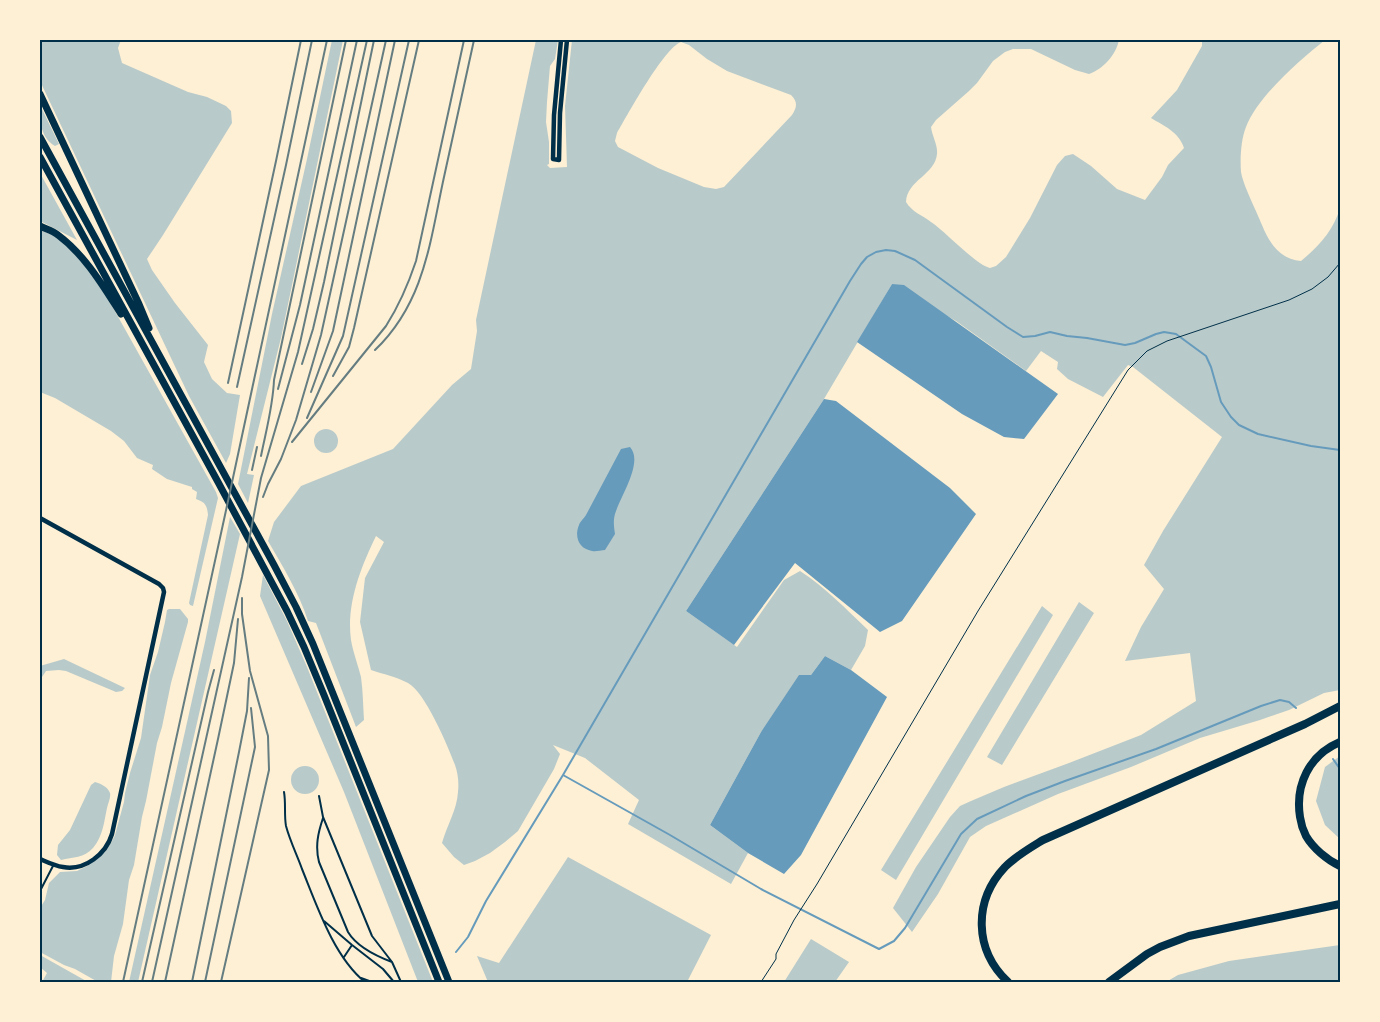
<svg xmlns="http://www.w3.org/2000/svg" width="1380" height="1022" font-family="'PT Sans Narrow',sans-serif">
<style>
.green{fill:#b9caca;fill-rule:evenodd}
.water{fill:#669bbc}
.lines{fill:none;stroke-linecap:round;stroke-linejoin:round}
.stream{stroke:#669bbc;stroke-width:2}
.path{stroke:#003049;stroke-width:1}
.service{stroke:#003049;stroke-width:2}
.minor{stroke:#003049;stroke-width:4.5}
.trunk{stroke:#003049;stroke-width:7}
.motorway{stroke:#003049;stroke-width:8}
.rail{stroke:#657d81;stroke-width:2}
.neatline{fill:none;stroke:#003049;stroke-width:2}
</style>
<rect width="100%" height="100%" fill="#fdf0d5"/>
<path class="green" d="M 40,40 L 121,40 L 118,48 L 122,63 L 188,92 L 207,97 L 226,106 L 231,111 L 232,123 L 163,235 L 147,259 L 152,270 L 175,303 L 208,345 L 204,362 L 212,379 L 227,393 L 240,395 L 230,454 L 226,463 L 189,396 L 40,81 Z
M 332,40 L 343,40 L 281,338 L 247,474 L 254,475 L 248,503 L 238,484 L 272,314 L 307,159 Z
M 536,40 L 558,40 L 555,59 L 550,66 L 547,102 L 546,122 L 549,142 L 549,164 L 547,165 L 550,168 L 567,167 L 565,106 L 572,40 L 1119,40 C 1116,55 1103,69 1089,74 L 1075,70 L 1031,49 L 1013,49 L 1005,52 L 993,61 L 977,83 L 969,91 L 936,120 L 931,127 C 932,136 938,145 937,154 C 935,175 907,180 906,202 C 912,212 922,215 931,222 C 946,232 976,265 990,268 L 996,266 L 1006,257 L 1030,218 L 1057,165 L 1065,156 L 1073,154 L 1091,166 L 1117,189 L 1145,200 L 1162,177 L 1168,165 L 1184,148 C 1179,132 1164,126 1151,118 L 1177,90 L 1202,46 L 1202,40 L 1325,40 C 1300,60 1257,97 1246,127 C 1241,139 1240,158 1241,172 C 1243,185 1257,212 1262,225 C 1269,243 1281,260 1301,261 C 1318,247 1334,230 1340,208 L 1340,690 L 1324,693 L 1289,710 L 1260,720 L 1200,738 L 1131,767 L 1058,794 L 986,826 L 970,837 L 938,894 L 912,932 L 893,908 L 916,867 L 950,817 L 960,806 L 971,801 L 1004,787 L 1069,763 L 1141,735 L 1196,701 L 1190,653 L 1125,661 L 1141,627 L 1164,589 L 1144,565 L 1163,531 L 1222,437 L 1133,367 L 1128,365 L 1103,397 L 1068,379 L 1057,369 L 1058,362 L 1041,351 L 1026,371 L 956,321 L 892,284 L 824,399 L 686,611 L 737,647 L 784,580 L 800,571 C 825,587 846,609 868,630 L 865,646 L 851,670 L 825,656 L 811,675 L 761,732 L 710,825 L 748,853 L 731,884 L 628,824 L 639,800 L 585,758 L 553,745 L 560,754 L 554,769 L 518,831 L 505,842 L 490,853 L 475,861 L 464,865 L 454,857 L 442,843 C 447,825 457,810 458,792 C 459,783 458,773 455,765 C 448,746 425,692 408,683 C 397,677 383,674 371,670 L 360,622 L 365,578 L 384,542 L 376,536 C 361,567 346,604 351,640 C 353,652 358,665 361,677 C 363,691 363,706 364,720 L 356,727 L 316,623 L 308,621 C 299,593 283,567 268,541 L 274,522 L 301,486 L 393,449 L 452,385 L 471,369 L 477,331 L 476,320 ZM 681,42 L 689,45 L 707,59 L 727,71 L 791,95 C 798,102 797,107 792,115 L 724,187 L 716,189 L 704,187 L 658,168 L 618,147 L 615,141 L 617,133 C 628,114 664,48 681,42 Z
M 40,105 L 59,144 L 55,146 C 40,137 40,121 40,105 Z
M 40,173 L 77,240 L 40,221 Z
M 40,228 C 71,242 88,270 107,297 L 216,492 L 218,498 L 193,606 L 190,605 L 189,603 L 208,515 C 207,505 205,502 196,499 L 197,492 L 192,489 L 192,487 L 167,479 L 152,469 L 153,465 L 137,458 L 124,441 L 111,431 L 55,398 L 40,392 Z
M314 441a12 12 0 1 1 24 0a12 12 0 1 1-24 0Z
M 230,517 L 240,534 L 138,982 L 129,982 L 205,642 Z
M 263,575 L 287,621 L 307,667 L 433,982 L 418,982 L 344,792 L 260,596 Z
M 1079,602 L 1094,613 L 1002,765 L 987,757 Z
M 1042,606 L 1053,615 L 896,880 L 881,870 Z
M 169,609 L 180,609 L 188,619 L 188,622 L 171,683 L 162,727 L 157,743 L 146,801 L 142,817 L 134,865 L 129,880 L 123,924 L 114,956 L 111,982 L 98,982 L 75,969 L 64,965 L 40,952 L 40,908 L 45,900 L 49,883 L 60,872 L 77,871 L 87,866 L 105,852 L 111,843 L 115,835 L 124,802 L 125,793 L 130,773 L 141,738 L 150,675 L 158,652 L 165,622 L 167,610 Z
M 64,659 L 125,688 L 122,691 L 116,692 L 66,671 L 59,670 L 46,671 L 40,680 L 40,666 Z
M 1340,756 L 1340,839 L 1325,825 L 1316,801 L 1325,767 Z
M291 780a14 14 0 1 1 28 0a14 14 0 1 1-28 0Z
M 95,782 C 101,784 107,786 110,793 C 111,798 108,803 107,808 C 104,822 103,836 93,848 C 84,858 73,857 61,860 L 57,855 L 58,845 L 70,830 L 91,785 Z
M 568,857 L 711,935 L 687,982 L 488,982 L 477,956 L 499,963 Z
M 811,939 L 849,962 L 835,982 L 784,982 Z
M 1340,945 L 1340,982 L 1166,982 L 1178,975 L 1229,961 Z
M 40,955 L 88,982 L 42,982 L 47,973 L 40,967 Z"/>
<path class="water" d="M 892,284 L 904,285 L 1058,394 L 1024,439 L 1004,437 L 962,414 L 857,342 Z
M 824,399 L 836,401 L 950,488 L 976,514 L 902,621 L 880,632 L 795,563 L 734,645 L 686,611 Z
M 630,447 C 644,462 620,497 615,514 C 613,521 614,527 615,534 L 605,550 C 601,550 596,552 592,551 C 579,549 574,537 579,525 C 580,522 584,518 586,515 L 621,449 Z
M 825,656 L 851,670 L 887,697 L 801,855 L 784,874 L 748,853 L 710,825 L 761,732 L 799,675 L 811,675 Z"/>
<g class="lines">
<path class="stream" d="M 1333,759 L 1340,769
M 563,775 L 670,835 L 761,889 L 879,949 L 894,941 L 905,928 L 961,834 L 977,819 L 1026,796 L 1065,781 L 1156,749 L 1261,706 L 1280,700 L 1289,702 L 1296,708
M 456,952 L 468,937 L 486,901 L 563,775 L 850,281 L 861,264 L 867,257 L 876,252 L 886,250 L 895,251 L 915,260 L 1007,327 L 1023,337 L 1035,336 L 1050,332 L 1067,336 L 1087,338 L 1125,345 L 1135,343 L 1156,334 L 1164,332 L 1176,334 L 1206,356 L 1211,367 L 1221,402 L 1231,417 L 1239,425 L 1258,434 L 1311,446 L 1340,450"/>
<path class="path" d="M 761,982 L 776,959 L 776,954 L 794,920 L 817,884 L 978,611 L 1128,370 L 1147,351 L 1167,341 L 1289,300 L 1312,289 L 1328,277 L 1340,263"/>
<path class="service" d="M 284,792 C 286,803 284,815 286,826 C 290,841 297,855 302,869 C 317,906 334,957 365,982
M 319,796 L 323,817 L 372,936 L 392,962 L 401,982
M 323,818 C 318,833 315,846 319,862 L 348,932 C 357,947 376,956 392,962
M 40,891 L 54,864
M 324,921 L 352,945 L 383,969 L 394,982
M 344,957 L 352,945
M 361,978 L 372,982"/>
<path class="minor" d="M 561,40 L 554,115 L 553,159 L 559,160 L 560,113 L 567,40
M 40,518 L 159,584 L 163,588 L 164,592 L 112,834 C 106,854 85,871 63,867 C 55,866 47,862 40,859"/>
<path class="trunk" d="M 40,94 L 139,304 L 149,328
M 40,137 L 274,565 L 296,607 L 313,644 L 449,982
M 40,157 L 218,482 L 287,611 L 304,647 L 324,695 L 439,982
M 40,226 C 46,229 53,231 58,235 C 85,255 103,286 121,314"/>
<path class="motorway" d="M 1340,742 C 1309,755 1295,785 1300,817 C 1301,824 1303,830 1306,836 C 1313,848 1327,860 1340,866
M 1008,982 C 974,950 973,901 1005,867 C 1016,856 1030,848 1043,840 L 1305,724 L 1340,706
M 1109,982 L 1147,954 L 1160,947 L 1189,936 L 1340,904"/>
<path class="rail" d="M 375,350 C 425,302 430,241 444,177 C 454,131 464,86 474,40
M 302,364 L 313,329 L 324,282 L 374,40
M 333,376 L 349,347 L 354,328 L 419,40
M 228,383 L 276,161 L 301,40
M 237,387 L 286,165 L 312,40
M 278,389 L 300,305 L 357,40
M 311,392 L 333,331 L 395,40
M 307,418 L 343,336 L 409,40
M 292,442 L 386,326 C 400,304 408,285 416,261 L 464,40
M 261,456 C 266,431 273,406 274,380 L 346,40
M 252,470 L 257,447
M 263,497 L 268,484 L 281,459 L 296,420 L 321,335 L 386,40
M 123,982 L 225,515 L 327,40
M 142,982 L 208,692 L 214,670
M 152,982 L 242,577 L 261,478 L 298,352 L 367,40
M 165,982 L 218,739 L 234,663 L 238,619
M 192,982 L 239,752 L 247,711 L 249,678
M 205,982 L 255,747 L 251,708
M 221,982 L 269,770 L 268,736 L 250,671 L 242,614 L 242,598"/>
</g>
<rect width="1380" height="1022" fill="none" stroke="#fdf0d5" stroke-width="82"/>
<rect x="41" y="41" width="1298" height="940" class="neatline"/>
</svg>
